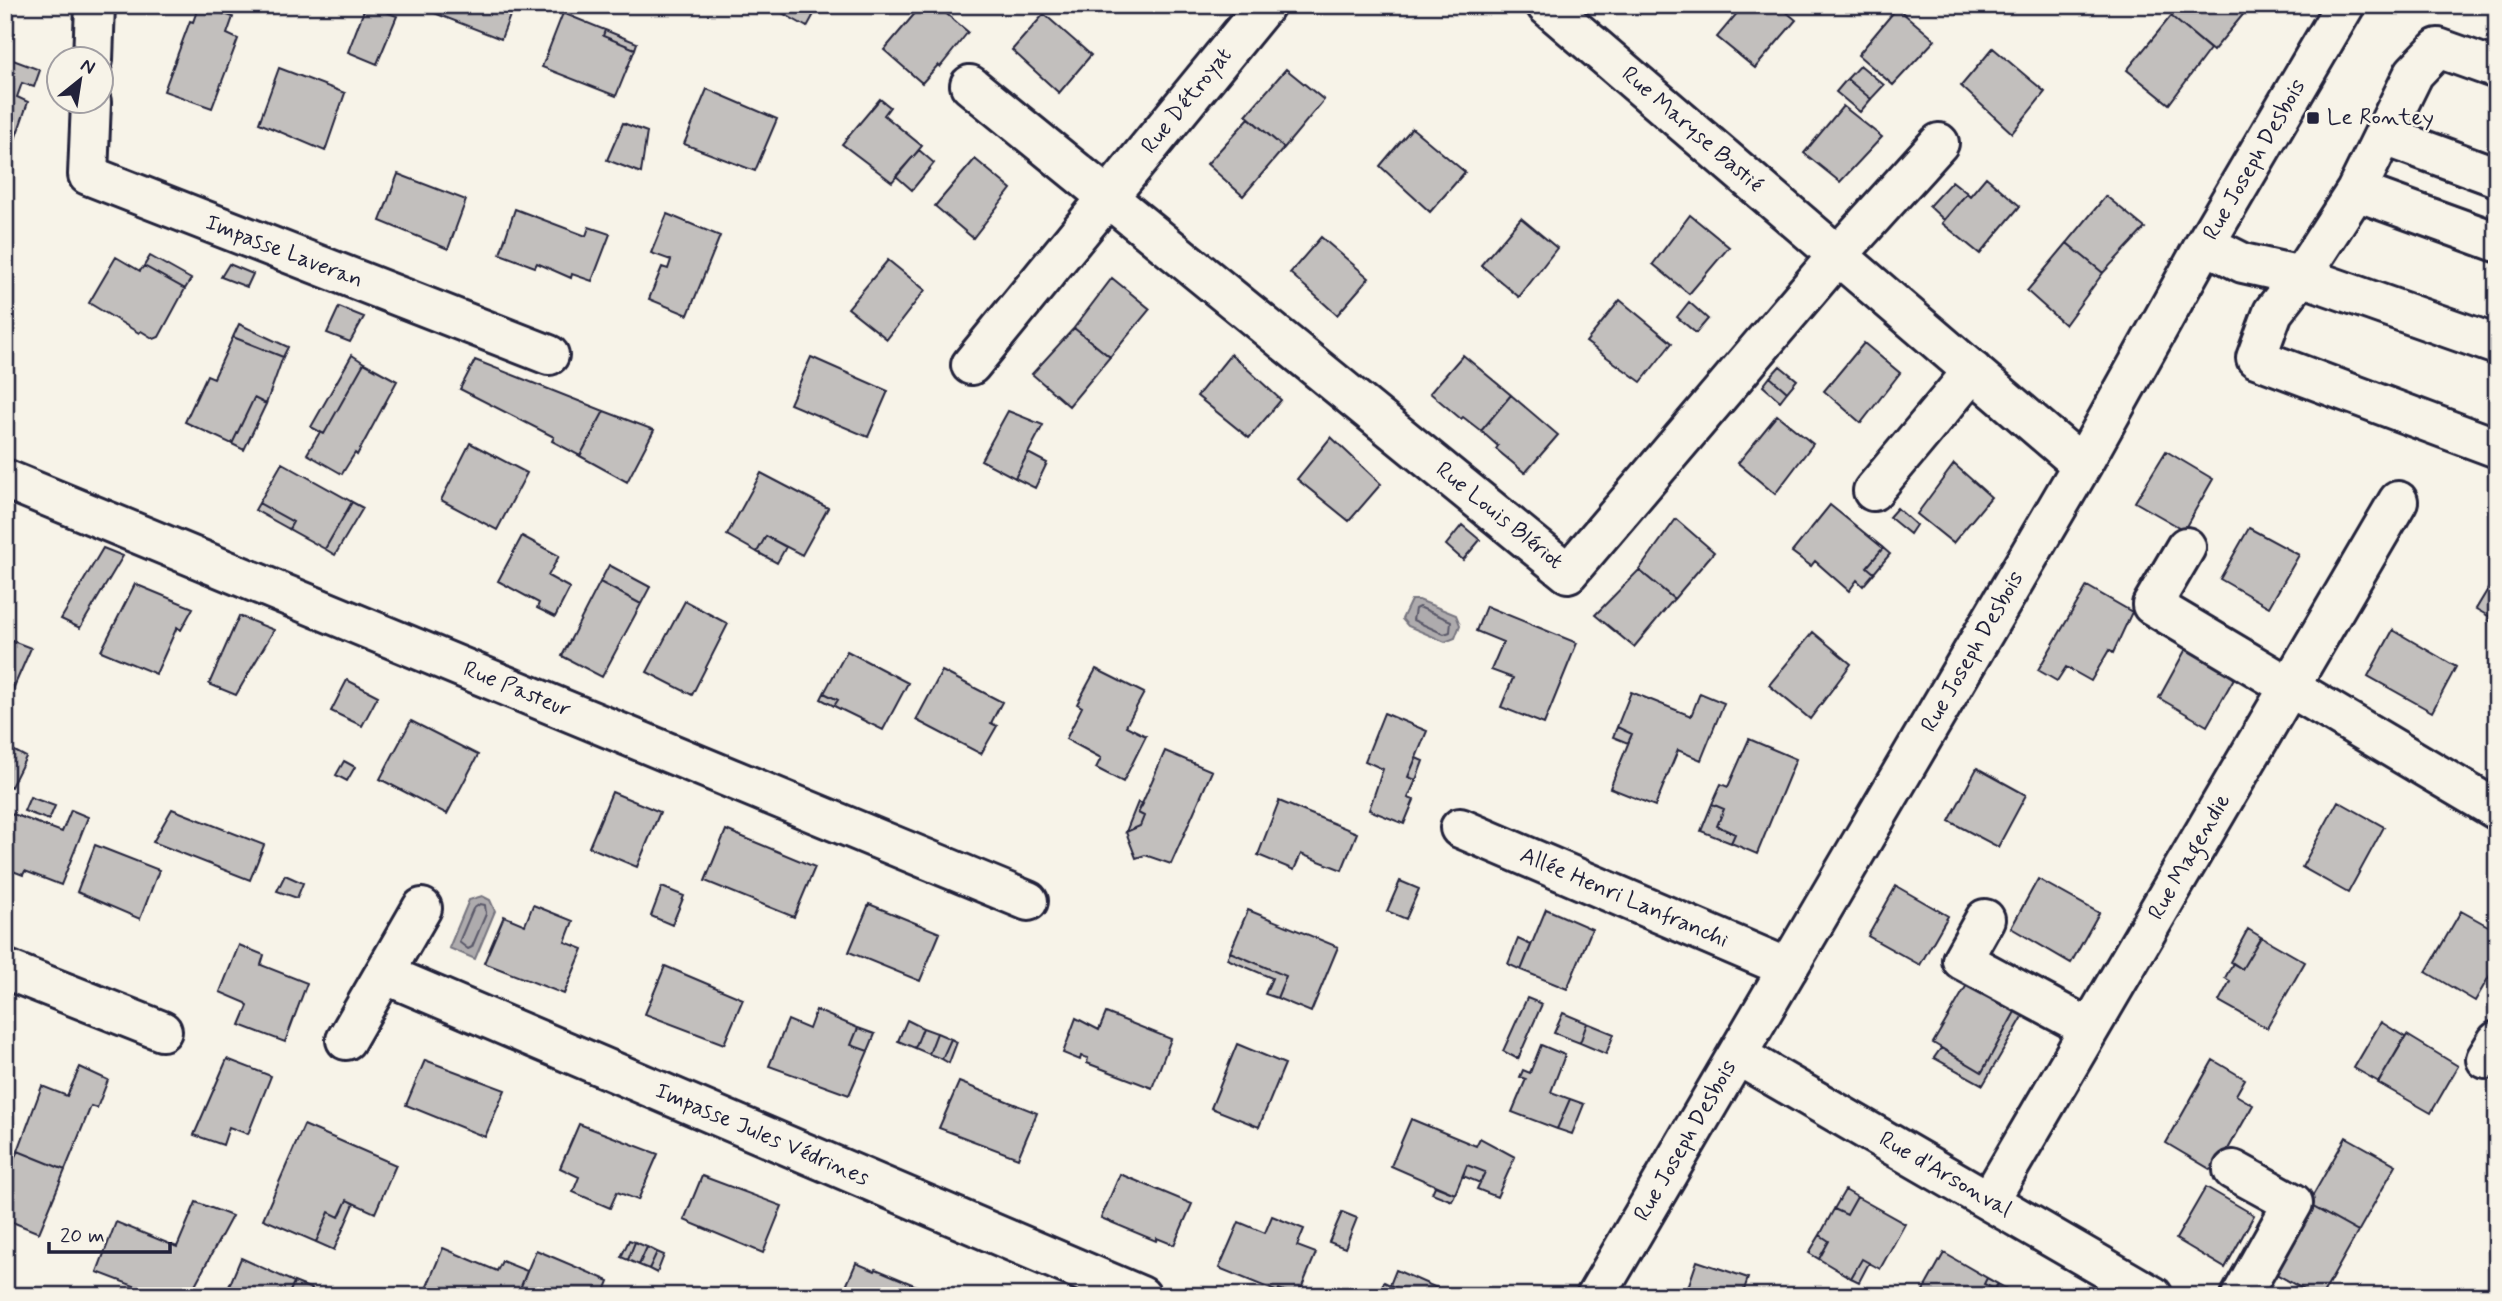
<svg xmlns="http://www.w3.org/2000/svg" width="2502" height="1301" font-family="Mynerve,sans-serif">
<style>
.water{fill:#aeabad;stroke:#76747f;stroke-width:2}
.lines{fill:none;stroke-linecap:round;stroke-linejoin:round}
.shore{stroke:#5a5969;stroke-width:2}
.building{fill:#c2bfbd;stroke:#22223b;stroke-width:2}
.minor-casing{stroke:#22223b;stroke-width:44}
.minor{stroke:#f7f3e8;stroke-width:38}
.poi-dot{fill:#22223b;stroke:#f7f3e8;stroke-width:2.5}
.labels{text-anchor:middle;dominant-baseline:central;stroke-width:5;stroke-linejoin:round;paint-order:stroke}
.street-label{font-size:23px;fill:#22223b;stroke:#f7f3e8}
.poi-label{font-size:23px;fill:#22223b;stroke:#f7f3e8;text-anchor:start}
</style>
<rect width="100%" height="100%" fill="#f7f3e8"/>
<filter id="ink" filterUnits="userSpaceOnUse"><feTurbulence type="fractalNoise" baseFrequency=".0143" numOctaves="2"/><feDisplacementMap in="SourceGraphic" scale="14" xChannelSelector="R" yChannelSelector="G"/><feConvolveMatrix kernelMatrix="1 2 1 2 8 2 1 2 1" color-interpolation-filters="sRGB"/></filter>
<g filter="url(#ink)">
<path class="water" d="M 1411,600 L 1419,600 L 1456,615 L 1460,625 L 1455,638 L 1445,642 L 1408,626 L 1402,619 Z
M 482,896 L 490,900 L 495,911 L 475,959 L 449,948 L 469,900 Z"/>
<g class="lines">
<path class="shore" d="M 1419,607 L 1451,621 L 1450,632 L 1444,634 L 1413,620 L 1415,609 Z
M 480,904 L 485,905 L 486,914 L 472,947 L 468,949 L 459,942 L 473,909 Z"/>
</g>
<path class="building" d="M 199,5 L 233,17 L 227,34 L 238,39 L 212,108 L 164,91 L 190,21 L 193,22 Z
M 366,5 L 397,16 L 377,64 L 348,52 Z
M 431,5 L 514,5 L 501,39 L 429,11 Z
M 768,5 L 819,5 L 807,27 Z
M 922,5 L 936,5 L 968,32 L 940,67 L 938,65 L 922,83 L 884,50 Z
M 1748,5 L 1778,5 L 1796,20 L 1755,68 L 1717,37 L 1743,6 L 1746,8 Z
M 2173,5 L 2251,5 L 2213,51 L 2171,16 L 2178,9 Z
M 1897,8 L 1935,40 L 1893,85 L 1858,55 Z
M 563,13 L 605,30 L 603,36 L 635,49 L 616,96 L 542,67 Z
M 1044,14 L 1091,55 L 1059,93 L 1012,50 Z
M 2171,16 L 2210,49 L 2169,104 L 2127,70 Z
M 605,30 L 637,43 L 635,49 L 603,36 Z
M 1993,48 L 2045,92 L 2012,133 L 1961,86 Z
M 5,57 L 40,70 L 34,87 L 22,83 L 17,97 L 28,102 L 11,151 L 5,149 Z
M 1860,65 L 1884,85 L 1871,99 L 1847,79 Z
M 279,68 L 345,93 L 325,151 L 259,123 Z
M 1286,69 L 1324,100 L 1284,148 L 1246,115 Z
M 1847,79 L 1871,99 L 1860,112 L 1836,92 Z
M 707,89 L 777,119 L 755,171 L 684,144 Z
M 880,99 L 890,107 L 884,115 L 922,146 L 892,182 L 842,144 Z
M 1843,106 L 1882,137 L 1840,182 L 1804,153 Z
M 1249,118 L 1284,148 L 1243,196 L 1207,164 Z
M 623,123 L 647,132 L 641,173 L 607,160 Z
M 1412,128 L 1465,172 L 1430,212 L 1380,166 Z
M 919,150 L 934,163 L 912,190 L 896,176 Z
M 975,159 L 1011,189 L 973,238 L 935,206 Z
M 398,174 L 466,200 L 448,249 L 380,221 Z
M 1986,177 L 2020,206 L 1980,254 L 1942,223 L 1967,193 L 1970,196 Z
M 1952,181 L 1967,193 L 1944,220 L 1929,206 Z
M 2106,196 L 2145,228 L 2103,273 L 2067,243 Z
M 515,209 L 586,236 L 589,227 L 610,234 L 592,281 L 572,274 L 571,278 L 537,263 L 535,267 L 500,254 Z
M 667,214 L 720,236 L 688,315 L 649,299 L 662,267 L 668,269 L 671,260 L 651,253 Z
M 1690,215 L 1729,247 L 1689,294 L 1653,264 Z
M 1521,218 L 1557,248 L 1519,297 L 1481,265 Z
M 1321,237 L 1369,278 L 1337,315 L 1290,273 Z
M 2067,243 L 2103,273 L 2065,325 L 2027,291 Z
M 150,256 L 191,279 L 185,289 L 144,266 Z
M 116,257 L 140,271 L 144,266 L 185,289 L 159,337 L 154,339 L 141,331 L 139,333 L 89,303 Z
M 888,260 L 925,290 L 887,339 L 848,308 Z
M 229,264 L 253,274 L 247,287 L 221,277 Z
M 1112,278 L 1150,309 L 1110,357 L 1074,328 Z
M 1620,300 L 1672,343 L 1641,382 L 1586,342 Z
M 1689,302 L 1708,319 L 1696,333 L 1677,317 Z
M 339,307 L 364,317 L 350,342 L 327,333 Z
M 239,324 L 288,347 L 283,357 L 233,337 Z
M 1074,328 L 1110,357 L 1069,406 L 1032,374 Z
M 233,337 L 283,357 L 266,404 L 254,398 L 232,444 L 185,422 L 207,375 L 214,378 Z
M 1864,343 L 1900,373 L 1861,423 L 1824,391 Z
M 1231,354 L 1281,400 L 1249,438 L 1197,396 Z
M 352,355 L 364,363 L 324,434 L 311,427 Z
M 1463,355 L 1511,395 L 1481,431 L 1463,417 L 1461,419 L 1430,393 Z
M 811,357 L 888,391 L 868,437 L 790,404 Z
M 475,360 L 604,411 L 580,456 L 552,441 L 554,437 L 460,389 Z
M 364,363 L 397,381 L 357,455 L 355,453 L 342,474 L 307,454 L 320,432 L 324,434 Z
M 1780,366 L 1797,380 L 1787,392 L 1770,377 Z
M 1770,377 L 1787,392 L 1780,401 L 1763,386 Z
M 1511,395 L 1558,435 L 1525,473 L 1496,449 L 1498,446 L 1481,431 Z
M 254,398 L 266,404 L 244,450 L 232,444 Z
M 604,411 L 654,430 L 627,482 L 580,456 Z
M 1008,411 L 1043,425 L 1015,478 L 981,460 Z
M 1777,415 L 1813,444 L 1775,494 L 1738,463 Z
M 1331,437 L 1381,484 L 1349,521 L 1297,479 Z
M 470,443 L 527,473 L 497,530 L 441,500 Z
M 2166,451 L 2213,479 L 2184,530 L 2135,502 Z
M 1028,453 L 1047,463 L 1035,488 L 1015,478 Z
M 282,463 L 352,502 L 325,549 L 289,529 L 293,522 L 259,503 Z
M 1954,464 L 1991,497 L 1953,543 L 1917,514 Z
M 761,473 L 828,508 L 802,555 L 766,536 L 757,552 L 727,535 Z
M 352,502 L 363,508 L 335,555 L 325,549 Z
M 259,503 L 293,522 L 289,529 L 255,510 Z
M 1830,505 L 1883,548 L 1867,567 L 1874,573 L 1863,586 L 1857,580 L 1849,591 L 1815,561 L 1811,566 L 1792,552 Z
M 1897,508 L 1916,525 L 1910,534 L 1889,517 Z
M 1676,519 L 1714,552 L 1674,599 L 1639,570 Z
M 1462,525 L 1480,540 L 1463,560 L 1446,545 Z
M 2249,528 L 2299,555 L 2269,607 L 2220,579 Z
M 522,536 L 559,556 L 548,576 L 570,588 L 555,617 L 537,608 L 539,603 L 498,581 Z
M 766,536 L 786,547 L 777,563 L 757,552 Z
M 103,548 L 123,556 L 80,628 L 61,619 Z
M 1883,548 L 1890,554 L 1874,573 L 1867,567 Z
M 609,565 L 650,587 L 641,604 L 600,582 Z
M 1639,570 L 1674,599 L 1634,647 L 1595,615 Z
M 2497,574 L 2497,605 L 2490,617 L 2476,609 Z
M 600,582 L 641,604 L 602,677 L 562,656 Z
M 135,584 L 193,608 L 181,630 L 177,627 L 156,674 L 101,651 Z
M 2087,586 L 2132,612 L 2113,653 L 2109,650 L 2091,681 L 2066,667 L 2057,681 L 2038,670 Z
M 685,601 L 728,624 L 692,695 L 647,672 Z
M 2497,605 L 2497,625 L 2488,620 Z
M 1486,606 L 1577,643 L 1544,724 L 1501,707 L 1513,678 L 1491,670 L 1503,642 L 1476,631 Z
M 239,616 L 274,630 L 236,695 L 209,684 Z
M 2393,630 L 2456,667 L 2432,712 L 2368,676 Z
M 1813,632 L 1851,664 L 1810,719 L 1769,685 Z
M 5,638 L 31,648 L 10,696 L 5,695 Z
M 2188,645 L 2237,673 L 2207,726 L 2159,698 Z
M 847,651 L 908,683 L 883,730 L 834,706 L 838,700 L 824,693 Z
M 1096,669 L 1144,693 L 1126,726 L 1146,736 L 1123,782 L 1096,768 L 1101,758 L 1066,739 L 1082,707 L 1077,704 Z
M 942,671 L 1002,702 L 991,723 L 997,726 L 981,754 L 916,720 Z
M 347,680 L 378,696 L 362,726 L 331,711 Z
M 1631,692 L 1691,716 L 1700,693 L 1724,703 L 1701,760 L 1678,750 L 1655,806 L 1610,788 L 1632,734 L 1617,727 Z
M 824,693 L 838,700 L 834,706 L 821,699 Z
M 1384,713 L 1427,731 L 1408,777 L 1416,780 L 1408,798 L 1414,800 L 1404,824 L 1369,810 L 1383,769 L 1365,761 Z
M 411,721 L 478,755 L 447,814 L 380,779 Z
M 1617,727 L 1632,734 L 1628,743 L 1613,737 Z
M 1749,739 L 1796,759 L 1757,854 L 1731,843 L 1735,834 L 1717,826 L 1724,809 L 1712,804 L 1721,784 L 1728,787 Z
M 9,748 L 26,757 L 11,787 L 5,784 L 5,756 Z
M 1165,751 L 1212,771 L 1171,864 L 1145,855 L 1136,858 L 1126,832 L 1140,826 L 1144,816 L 1138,813 Z
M 1416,758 L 1423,761 L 1416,780 L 1408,777 Z
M 344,761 L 355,767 L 347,781 L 336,775 Z
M 1977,768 L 2026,795 L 1998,847 L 1949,821 Z
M 612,792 L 660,812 L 637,867 L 589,847 Z
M 30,797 L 55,806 L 49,820 L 24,811 Z
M 1279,801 L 1357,833 L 1342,870 L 1301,854 L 1294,870 L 1258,855 Z
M 2338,801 L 2384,827 L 2348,893 L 2302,867 Z
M 1138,802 L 1143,804 L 1138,813 L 1144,816 L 1140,826 L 1126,832 Z
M 1712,804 L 1724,809 L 1717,826 L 1735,834 L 1731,843 L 1701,831 Z
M 172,809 L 264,845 L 250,880 L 153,842 Z
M 71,810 L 88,817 L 61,885 L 25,871 L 23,875 L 5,868 L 5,811 L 62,832 Z
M 726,830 L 815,867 L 794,917 L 705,881 Z
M 95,845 L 159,870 L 140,919 L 77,892 Z
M 285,875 L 303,883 L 297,898 L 277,891 Z
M 2038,879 L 2099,913 L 2071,963 L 2011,928 Z
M 1400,881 L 1419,889 L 1406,919 L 1387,911 Z
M 1896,886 L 1948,916 L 1920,965 L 1868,936 Z
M 662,887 L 684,896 L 672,925 L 651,916 Z
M 869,904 L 940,933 L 920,981 L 849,952 Z
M 533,905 L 573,921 L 565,942 L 583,949 L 564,994 L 484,963 L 504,916 L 525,925 Z
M 1546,909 L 1592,929 L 1567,989 L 1521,970 Z
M 1248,910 L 1338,947 L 1311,1012 L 1277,998 L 1286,976 L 1230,952 Z
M 2461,911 L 2497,931 L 2497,963 L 2475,1001 L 2426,972 Z
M 2248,929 L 2261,937 L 2242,969 L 2230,962 Z
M 2261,937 L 2305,962 L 2267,1028 L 2219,1001 L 2230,981 L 2225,978 L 2233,963 L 2242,969 Z
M 1518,939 L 1531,945 L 1521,970 L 1508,964 Z
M 239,945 L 264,955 L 261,965 L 307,983 L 285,1042 L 240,1025 L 248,1006 L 246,1003 L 220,992 Z
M 1230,952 L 1286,976 L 1277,998 L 1265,994 L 1272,978 L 1227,959 Z
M 665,966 L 743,999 L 724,1044 L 645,1014 Z
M 1968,983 L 2016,1010 L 1982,1072 L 1933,1043 Z
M 1527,998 L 1542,1004 L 1518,1059 L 1503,1051 Z
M 816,1010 L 858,1028 L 851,1045 L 868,1051 L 849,1095 L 769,1066 L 788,1020 L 809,1029 Z
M 2016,1010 L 2024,1015 L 1983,1085 L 1934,1058 L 1941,1048 L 1982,1072 Z
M 1106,1013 L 1171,1039 L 1152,1088 L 1087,1063 L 1088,1058 L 1081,1056 L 1080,1060 L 1063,1053 L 1076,1018 L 1099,1030 Z
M 1563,1013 L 1587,1023 L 1580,1043 L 1554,1033 Z
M 907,1020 L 923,1028 L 915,1048 L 898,1041 Z
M 2381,1022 L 2405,1037 L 2379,1082 L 2354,1068 Z
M 1587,1023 L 1614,1034 L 1606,1054 L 1580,1043 Z
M 858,1028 L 875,1034 L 868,1051 L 851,1045 Z
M 923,1028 L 937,1033 L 929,1054 L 915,1048 Z
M 937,1033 L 951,1039 L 942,1059 L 929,1054 Z
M 2407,1035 L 2458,1066 L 2431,1113 L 2378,1083 Z
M 951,1039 L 957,1042 L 949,1063 L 942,1059 Z
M 1237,1044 L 1285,1064 L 1259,1127 L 1211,1108 Z
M 1541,1045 L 1565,1055 L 1551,1092 L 1570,1099 L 1557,1129 L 1512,1112 L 1526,1079 L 1520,1077 L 1523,1070 L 1530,1073 Z
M 227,1059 L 271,1076 L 248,1134 L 229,1127 L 223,1145 L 194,1135 Z
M 425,1060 L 505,1090 L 485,1137 L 406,1105 Z
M 2213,1060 L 2245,1079 L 2236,1095 L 2253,1105 L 2215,1172 L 2166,1143 Z
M 80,1067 L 108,1080 L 97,1108 L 91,1106 L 65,1170 L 18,1151 L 42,1086 L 67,1096 Z
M 959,1082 L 1037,1113 L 1018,1158 L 939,1128 Z
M 1570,1099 L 1584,1104 L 1572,1134 L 1557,1129 Z
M 1411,1119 L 1476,1146 L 1480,1138 L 1515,1157 L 1497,1197 L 1477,1189 L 1485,1172 L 1467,1165 L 1455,1194 L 1391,1166 Z
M 579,1124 L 658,1154 L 638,1200 L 617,1192 L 610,1208 L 573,1192 L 579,1177 L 560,1168 Z
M 304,1125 L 396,1165 L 375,1213 L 347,1200 L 339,1217 L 329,1212 L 316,1242 L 263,1219 Z
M 2346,1137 L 2396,1165 L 2358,1232 L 2308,1204 Z
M 18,1151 L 65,1170 L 39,1233 L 5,1219 L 5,1174 Z
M 1467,1165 L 1485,1172 L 1480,1183 L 1463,1176 Z
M 1120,1174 L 1192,1204 L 1174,1245 L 1157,1238 L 1156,1241 L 1101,1218 Z
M 702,1176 L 782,1206 L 763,1253 L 684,1220 Z
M 1435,1186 L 1455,1194 L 1452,1201 L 1432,1193 Z
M 2206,1187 L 2254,1215 L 2225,1268 L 2176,1239 Z
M 1845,1190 L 1857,1197 L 1847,1215 L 1834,1209 Z
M 1857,1197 L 1905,1224 L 1880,1269 L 1862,1259 L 1851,1278 L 1819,1259 L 1829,1241 L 1820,1235 L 1834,1209 L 1847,1215 Z
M 347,1200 L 354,1204 L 334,1250 L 316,1242 L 329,1212 L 339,1217 Z
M 196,1202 L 232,1216 L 189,1296 L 160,1296 L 97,1272 L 116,1222 L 177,1247 Z
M 2308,1204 L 2358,1232 L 2322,1296 L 2315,1296 L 2271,1271 Z
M 1342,1212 L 1357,1218 L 1345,1248 L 1329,1242 Z
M 1272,1216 L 1304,1229 L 1297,1246 L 1316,1253 L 1298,1296 L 1279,1289 L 1278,1292 L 1219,1268 L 1239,1222 L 1265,1233 Z
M 1820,1235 L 1829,1241 L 1819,1259 L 1809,1253 Z
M 629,1240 L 635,1242 L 628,1260 L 621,1257 Z
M 635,1242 L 647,1247 L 639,1265 L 628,1260 Z
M 647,1247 L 657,1252 L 649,1269 L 639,1265 Z
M 443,1248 L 497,1271 L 502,1261 L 527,1271 L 517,1296 L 423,1296 Z
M 536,1250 L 609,1281 L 603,1296 L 517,1296 Z
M 657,1252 L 664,1255 L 657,1273 L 649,1269 Z
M 1944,1253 L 1987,1278 L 1984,1284 L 1994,1289 L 1998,1284 L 2019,1296 L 1920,1296 Z
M 241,1258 L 294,1282 L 288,1296 L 225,1296 Z
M 1862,1259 L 1869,1263 L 1859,1282 L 1851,1278 Z
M 1697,1261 L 1748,1278 L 1742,1296 L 1685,1296 Z
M 856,1263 L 875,1271 L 876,1269 L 936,1294 L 842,1296 Z
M 1396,1270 L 1437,1288 L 1434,1296 L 1418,1296 L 1390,1285 Z
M 1987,1278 L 1998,1284 L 1994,1289 L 1984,1284 Z
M 294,1282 L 312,1289 L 309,1296 L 288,1296 Z
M 1384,1282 L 1390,1285 L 1418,1296 L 1378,1296 Z"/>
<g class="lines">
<g class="minor-casing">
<path id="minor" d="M 1546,5 L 2082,465
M 93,60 L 95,5
M 2497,69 L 2438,48 L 2414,73 L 2356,191 L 2301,276 L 2273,312 L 2256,358 L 2497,448
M 970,85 L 1568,573 L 1838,255 L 1939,143
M 91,102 L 88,175 L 549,355
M 2385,136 L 2497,177
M 2356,191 L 2497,242
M 2205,244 L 2243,263 L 2301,276 L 2497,345
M 971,365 L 1265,5
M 5,479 L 1028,901
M 1873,491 L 1973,371
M 2186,547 L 2152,605 L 2497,810
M 1460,828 L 1788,968
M 1985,919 L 1962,960 L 2089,1028
M 5,969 L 162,1031
M 384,974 L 1141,1296
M 346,1040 L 422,908
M 1737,1055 L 2153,1296
M 2486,1059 L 2497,1041
M 2233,1170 L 2293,1203 L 2241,1296
M 1989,1201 L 2398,501
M 1596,1296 L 2082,465 L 2205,244 L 2345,5"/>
</g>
<use href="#minor" class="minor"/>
</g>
</g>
<rect class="poi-dot" x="2306" y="111" width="14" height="14" rx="3.5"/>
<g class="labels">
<g class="street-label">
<text transform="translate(1187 101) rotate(-51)">Rue Détroyat</text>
<text transform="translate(1692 130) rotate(41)">Rue Maryse Bastié</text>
<text transform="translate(2255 160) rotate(-60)">Rue Joseph Desbois</text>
<text transform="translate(284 252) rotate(21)">Impasse Laveran</text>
<text transform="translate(1499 516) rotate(39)">Rue Louis Blériot</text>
<text transform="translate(1973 652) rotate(-60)">Rue Joseph Desbois</text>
<text transform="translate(517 690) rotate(22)">Rue Pasteur</text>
<text transform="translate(2190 857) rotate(-60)">Rue Magendie</text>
<text transform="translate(1624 898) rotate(23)">Allée Henri Lanfranchi</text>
<text transform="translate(762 1135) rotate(23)">Impasse Jules Védrines</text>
<text transform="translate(1686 1141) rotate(-60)">Rue Joseph Desbois</text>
<text transform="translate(1945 1175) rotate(30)">Rue d'Arsonval</text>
</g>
<g class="poi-label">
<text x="2327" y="118">Le Rontey</text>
</g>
</g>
<rect width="2502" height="1301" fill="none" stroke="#f7f3e8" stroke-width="28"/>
<rect x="14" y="14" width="2474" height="1273" fill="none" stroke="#22223b" stroke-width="2.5" filter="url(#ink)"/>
<g transform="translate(80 80) rotate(30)"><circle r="33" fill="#f7f3e8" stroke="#a29fa3" stroke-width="2"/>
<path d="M0-5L12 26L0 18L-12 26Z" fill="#22223b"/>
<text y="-10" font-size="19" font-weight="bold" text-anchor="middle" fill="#22223b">N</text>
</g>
<path d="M49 1242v10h121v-10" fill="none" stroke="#22223b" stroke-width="3.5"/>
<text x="60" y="1242" font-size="21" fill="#22223b" stroke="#f7f3e8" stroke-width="5" paint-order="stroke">20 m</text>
</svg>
